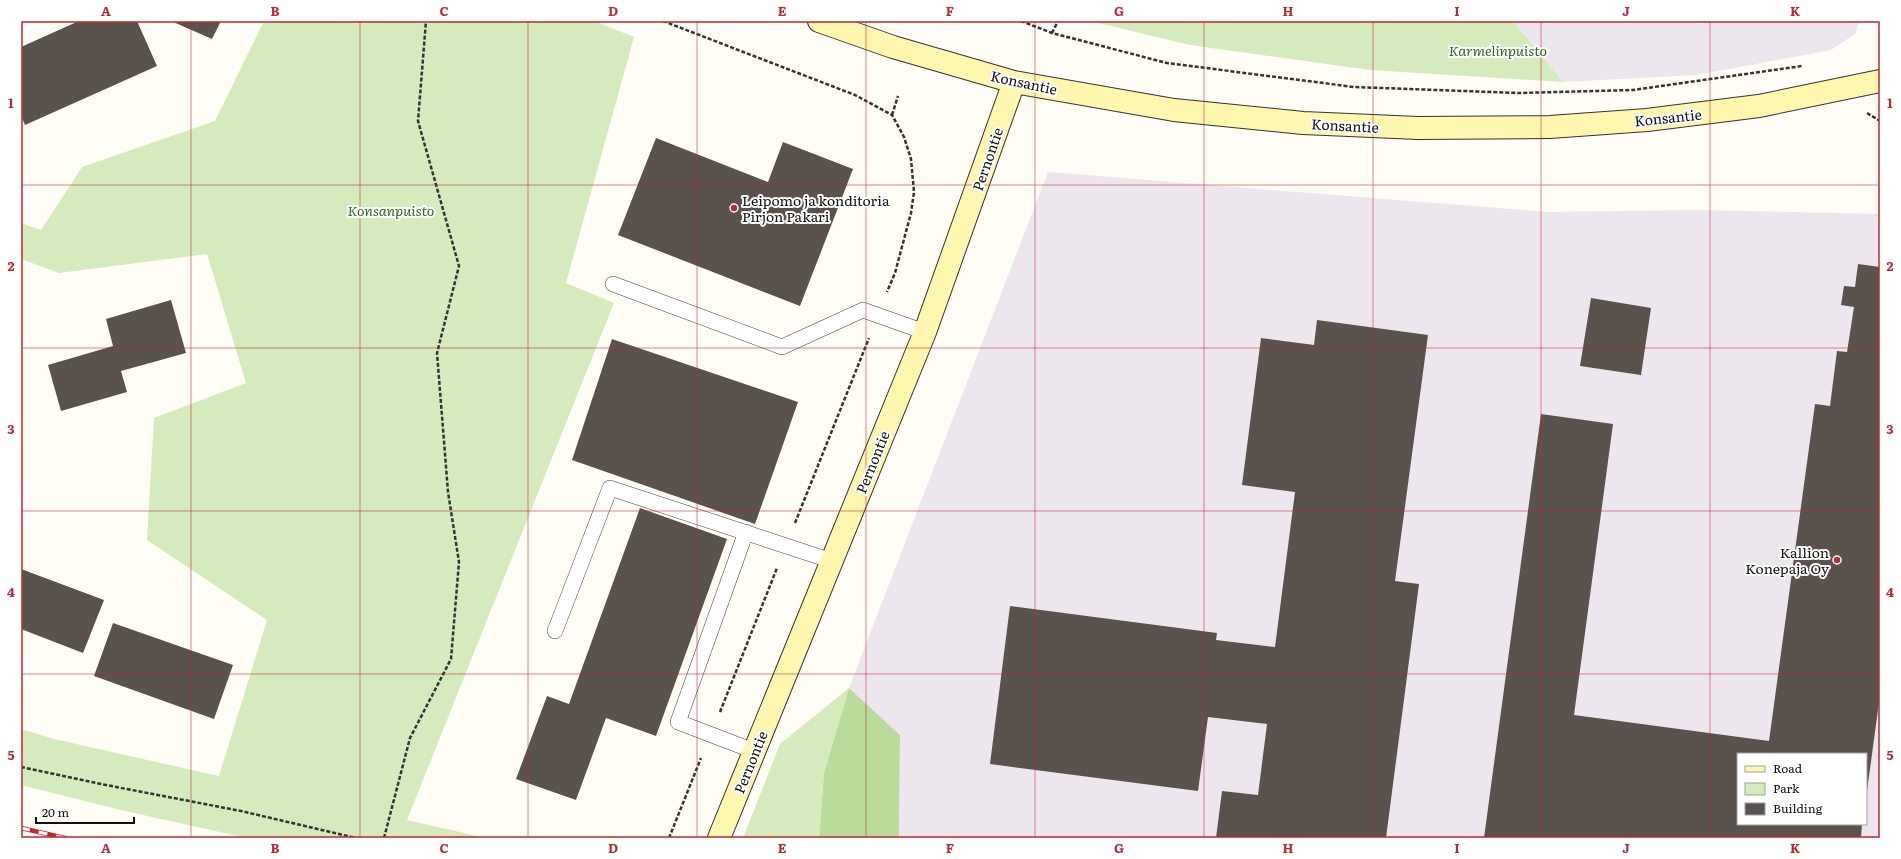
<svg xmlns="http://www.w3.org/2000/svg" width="1901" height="859" font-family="Literata,serif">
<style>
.industrial{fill:#eee6ef;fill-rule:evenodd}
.green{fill:#d5ebbd}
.forest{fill:#b9dc9c}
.building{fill:#5a524d}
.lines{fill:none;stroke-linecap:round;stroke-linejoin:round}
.lane-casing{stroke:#444;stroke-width:16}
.secondary-casing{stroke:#333;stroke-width:24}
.path{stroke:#333;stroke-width:2.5;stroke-dasharray:4 2;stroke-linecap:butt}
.lane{stroke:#fff;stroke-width:15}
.secondary{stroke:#fff6b0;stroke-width:22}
.rail-casing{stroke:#c4262e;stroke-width:4.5}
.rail{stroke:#fff;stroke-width:3;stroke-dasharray:9;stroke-linecap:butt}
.grid{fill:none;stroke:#c4262e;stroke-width:1;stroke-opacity:0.55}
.poi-dot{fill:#c4262e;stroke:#fff;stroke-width:1.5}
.labels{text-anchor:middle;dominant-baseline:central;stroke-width:4;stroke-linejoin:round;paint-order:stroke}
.park-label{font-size:14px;font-style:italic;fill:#2f6b1f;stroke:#fff}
.street-label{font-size:14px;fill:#111;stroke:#fff}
.poi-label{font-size:14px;fill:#111;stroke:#fff;text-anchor:start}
.neatline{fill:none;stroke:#c4262e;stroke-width:1.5}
.grid-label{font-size:13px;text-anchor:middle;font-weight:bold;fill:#c4262e}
</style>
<rect width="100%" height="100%" fill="#fffdf5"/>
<path class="industrial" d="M 1513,21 L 1859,21 L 1855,34 L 1831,50 L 1697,75 L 1563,82 Z
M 1048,172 L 1548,212 L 1696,210 L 1880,214 L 1880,838 L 899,838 L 900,735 L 849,688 ZM 1738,754 L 1866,754 L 1866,824 L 1738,824 Z"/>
<path class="green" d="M 264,21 L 594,21 L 634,37 L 566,283 L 614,303 L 407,820 L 486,838 L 247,838 L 125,811 L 21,785 L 21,729 L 54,739 L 219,776 L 267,620 L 147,540 L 154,418 L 246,383 L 207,254 L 59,273 L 21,259 L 21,223 L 41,230 L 82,167 L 215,121 Z
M 1090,21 L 1513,21 L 1563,82 L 1370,70 L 1190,45 Z
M 849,688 L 824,773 L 819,838 L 743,838 L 780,744 Z"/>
<path class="forest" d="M 849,688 L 900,735 L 899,838 L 819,838 L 824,773 Z"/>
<path class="building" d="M 79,21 L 137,21 L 157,66 L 25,125 L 21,116 L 21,47 Z
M 171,21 L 221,21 L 212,39 Z
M 656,138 L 768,182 L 783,142 L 853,169 L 800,306 L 618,235 Z
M 1858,264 L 1880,267 L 1880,695 L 1867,791 L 1866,754 L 1738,754 L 1738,824 L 1862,824 L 1861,838 L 1484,838 L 1541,414 L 1613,424 L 1574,715 L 1769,741 L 1815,404 L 1830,406 L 1837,351 L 1847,352 L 1854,307 L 1841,305 L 1844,286 L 1855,287 Z
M 1591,298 L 1651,308 L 1641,375 L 1580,366 Z
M 171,300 L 186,353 L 121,371 L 127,392 L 61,411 L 48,365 L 113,346 L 106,319 Z
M 1317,320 L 1428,335 L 1395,581 L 1419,584 L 1386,838 L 1216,838 L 1222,791 L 1258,795 L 1267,724 L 1208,717 L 1198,791 L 990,764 L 1010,606 L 1217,633 L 1216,640 L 1275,647 L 1295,492 L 1242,485 L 1261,338 L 1314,345 Z
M 612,339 L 798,402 L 755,524 L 572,460 Z
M 640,508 L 727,539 L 656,736 L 606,718 L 576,800 L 516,779 L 547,696 L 569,704 Z
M 21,569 L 104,600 L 83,653 L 21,629 Z
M 113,623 L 233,665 L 214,719 L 94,676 Z"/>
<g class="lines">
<g class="lane-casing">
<path id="lane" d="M 613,284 L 782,347 L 863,310 L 925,332
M 746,532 L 678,722 L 754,751
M 555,631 L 610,488 L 832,561"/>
</g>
<g class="secondary-casing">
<path id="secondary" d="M 819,21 L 893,47 L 1014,82 L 1174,110 L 1303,123 L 1418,128 L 1550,127 L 1647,120 L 1759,106 L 1880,81
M 719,838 L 925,332 L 1014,82"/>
</g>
<path class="path" d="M 663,21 L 855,95 L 892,115 L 904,137 L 911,159 L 914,192 L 911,213 L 895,273 L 887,292
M 1021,21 L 1052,33 L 1167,63 L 1354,87 L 1519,93 L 1633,90 L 1802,66
M 1052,33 L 1058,21
M 1867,113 L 1880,121
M 892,115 L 898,96
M 795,523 L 869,338
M 720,712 L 777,568
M 21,767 L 106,785 L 241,811 L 356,838
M 384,838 L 410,738 L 451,659 L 459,562 L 448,492 L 437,353 L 459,266 L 418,121 L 426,21
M 669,838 L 701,758"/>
<use href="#lane" class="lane"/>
<use href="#secondary" class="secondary"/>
<g class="rail-casing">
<path id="rail" d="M 21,828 L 65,838"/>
</g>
<use href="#rail" class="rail"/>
</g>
<path class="grid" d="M 191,21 L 191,838M 360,21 L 360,838M 528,21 L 528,838M 697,21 L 697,838M 866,21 L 866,838M 1035,21 L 1035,838M 1204,21 L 1204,838M 1373,21 L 1373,838M 1541,21 L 1541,838M 1710,21 L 1710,838M 21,185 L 1880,185M 21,348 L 1880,348M 21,511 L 1880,511M 21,674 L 1880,674"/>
<g class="poi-dot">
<circle cx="734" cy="208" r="4"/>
<circle cx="1837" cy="560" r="4"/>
</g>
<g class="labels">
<g class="park-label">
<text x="1498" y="50">Karmelinpuisto</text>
<text x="391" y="210">Konsanpuisto</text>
</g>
<g class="street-label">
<text transform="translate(1024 82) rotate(12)">Konsantie</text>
<text transform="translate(1668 117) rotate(-6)">Konsantie</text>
<text transform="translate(1345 125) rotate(3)">Konsantie</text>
<text transform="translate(987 159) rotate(-71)">Pernontie</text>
<text transform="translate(872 462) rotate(-68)">Pernontie</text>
<text transform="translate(750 762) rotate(-68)">Pernontie</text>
</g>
<g class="poi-label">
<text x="742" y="200">Leipomo ja konditoria<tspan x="742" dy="16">Pirjon Pakari</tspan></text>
<text x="1829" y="552" text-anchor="end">Kallion<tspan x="1829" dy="16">Konepaja Oy</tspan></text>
</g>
</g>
<rect width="1901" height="859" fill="none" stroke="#ffffff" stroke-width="44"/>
<rect x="1737" y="753" width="130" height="72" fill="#ffffff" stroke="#a0a0a0"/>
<rect x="1745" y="766" width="20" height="6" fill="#fff6b0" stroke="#a0a0a0"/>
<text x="1773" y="773" font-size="12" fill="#111111">Road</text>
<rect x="1745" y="783" width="20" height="12" fill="#d5ebbd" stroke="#a0a0a0"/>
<text x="1773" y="793" font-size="12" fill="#111111">Park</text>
<rect x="1745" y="803" width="20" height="12" fill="#5a524d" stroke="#a0a0a0"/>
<text x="1773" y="813" font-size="12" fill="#111111">Building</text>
<path d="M36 817v6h98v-6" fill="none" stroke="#111111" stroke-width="2"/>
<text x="42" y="817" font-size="12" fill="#111111" stroke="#ffffff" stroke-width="3" paint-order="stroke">20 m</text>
<rect x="22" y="22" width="1857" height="815" class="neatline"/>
<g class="grid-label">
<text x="106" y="16">A</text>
<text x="275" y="16">B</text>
<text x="444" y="16">C</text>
<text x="613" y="16">D</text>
<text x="782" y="16">E</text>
<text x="950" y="16">F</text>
<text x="1119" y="16">G</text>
<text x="1288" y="16">H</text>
<text x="1457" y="16">I</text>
<text x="1626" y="16">J</text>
<text x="1795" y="16">K</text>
<text x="11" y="108">1</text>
<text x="1890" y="108">1</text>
<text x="11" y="271">2</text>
<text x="1890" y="271">2</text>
<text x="11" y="434">3</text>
<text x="1890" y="434">3</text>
<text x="11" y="597">4</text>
<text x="1890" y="597">4</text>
<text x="11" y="760">5</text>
<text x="1890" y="760">5</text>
<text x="106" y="853">A</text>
<text x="275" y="853">B</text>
<text x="444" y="853">C</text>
<text x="613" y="853">D</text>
<text x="782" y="853">E</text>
<text x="950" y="853">F</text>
<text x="1119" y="853">G</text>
<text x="1288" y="853">H</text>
<text x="1457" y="853">I</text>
<text x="1626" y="853">J</text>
<text x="1795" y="853">K</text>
</g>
</svg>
